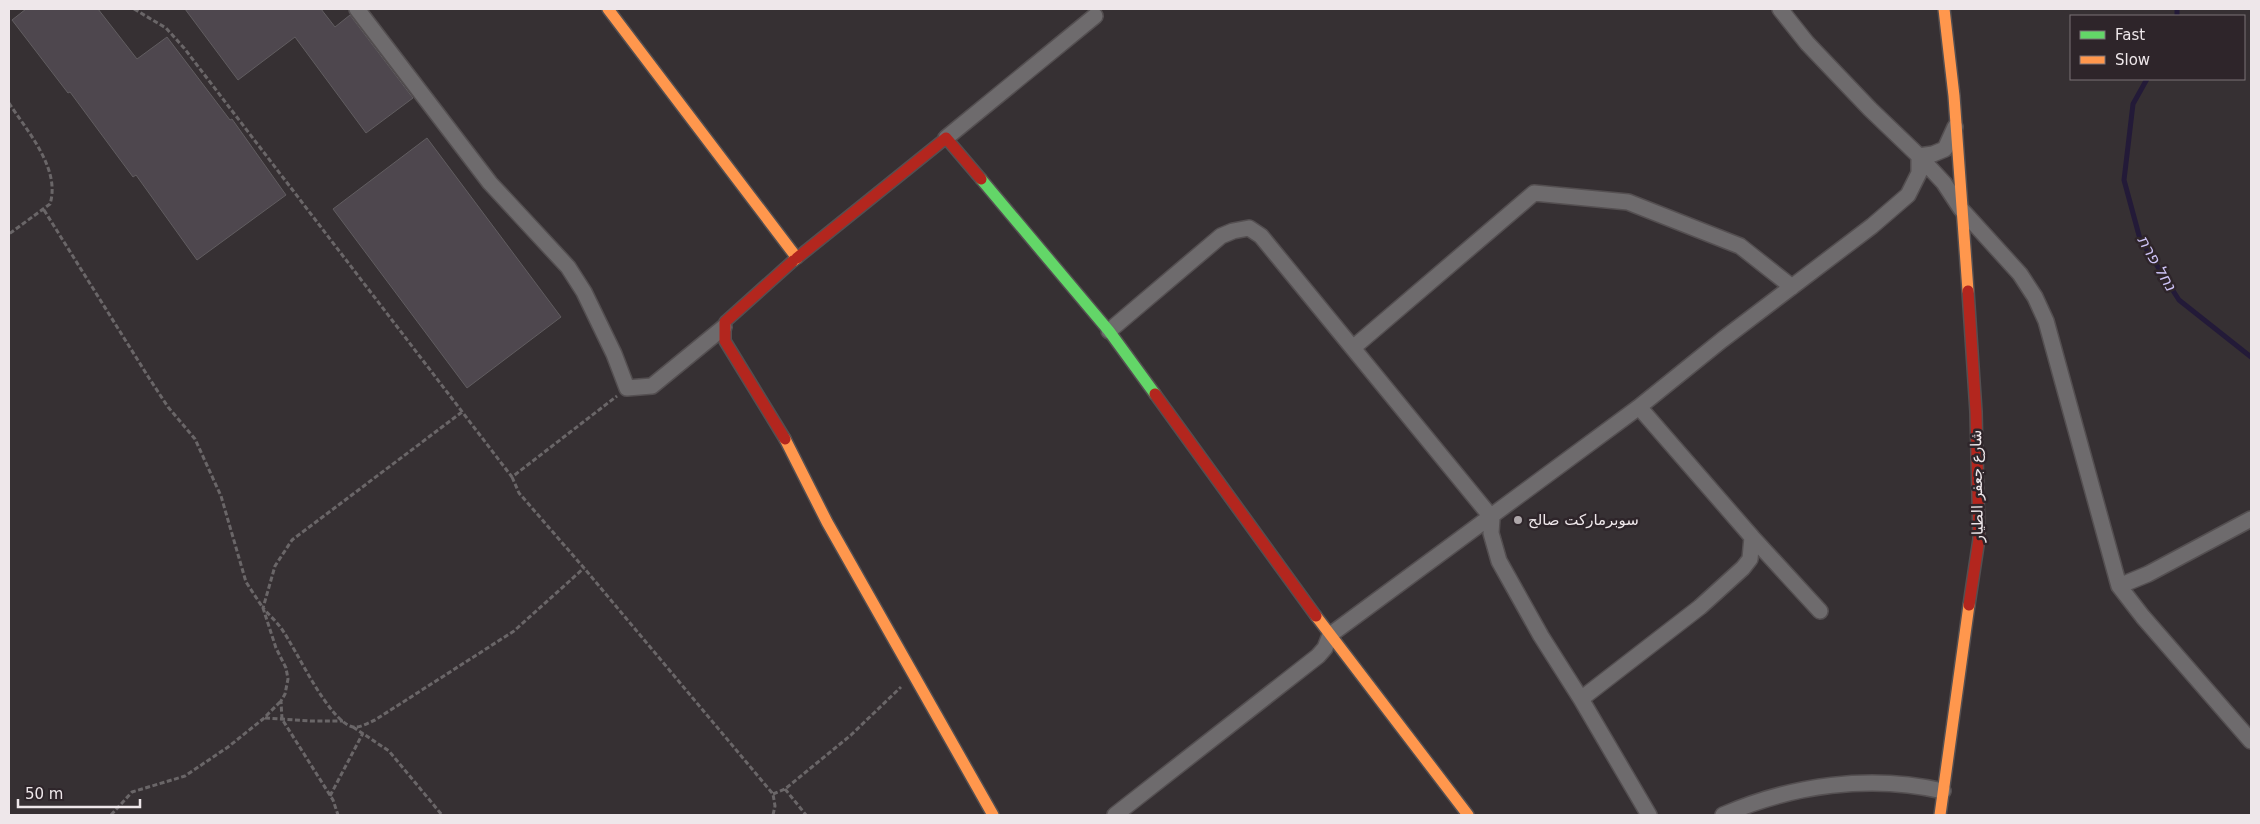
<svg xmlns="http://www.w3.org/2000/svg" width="2260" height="824" font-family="'DejaVu Sans',Vazirmatn,Heebo,sans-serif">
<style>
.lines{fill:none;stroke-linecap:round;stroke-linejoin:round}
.stream{stroke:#231a38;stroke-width:5}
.building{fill:#4e474e;stroke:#615d60}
.street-casing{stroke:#544f51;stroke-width:18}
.fast-casing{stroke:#544f51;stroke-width:14}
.slow-casing{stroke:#544f51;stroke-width:14}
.jam-casing{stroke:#544f51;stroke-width:14}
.path{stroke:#6a6668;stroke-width:3;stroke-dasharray:5 2.5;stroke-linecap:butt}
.street{stroke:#6e6b6d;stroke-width:15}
.fast{stroke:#63d668;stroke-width:11}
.slow{stroke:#ff974d;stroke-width:11}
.jam{stroke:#b3261e;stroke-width:11}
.poi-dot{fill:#aea7aa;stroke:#2e252a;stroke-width:2}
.labels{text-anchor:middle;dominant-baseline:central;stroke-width:5;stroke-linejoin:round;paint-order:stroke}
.street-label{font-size:15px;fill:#eee7ea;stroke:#2e252a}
.poi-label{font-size:15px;fill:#eee7ea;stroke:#2e252a;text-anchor:start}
.water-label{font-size:16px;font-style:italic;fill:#cdc3f6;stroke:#2e252a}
</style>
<rect width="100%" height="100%" fill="#363033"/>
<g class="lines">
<path class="stream" d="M 2177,9 L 2177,16
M 2147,79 L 2133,104 L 2124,180 L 2140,239 L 2179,300 L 2251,357"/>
</g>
<path class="building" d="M 26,9 L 98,9 L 137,59 L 167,37 L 230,120 L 232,119 L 286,195 L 197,260 L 136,175 L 133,177 L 70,92 L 68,93 L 12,20 Z
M 185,9 L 321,9 L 335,27 L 350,15 L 413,98 L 366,133 L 295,37 L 238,80 Z
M 427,138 L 561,317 L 467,388 L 333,209 Z"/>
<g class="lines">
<g class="street-casing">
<path id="street" d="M 357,9 L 490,183 L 568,267 L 584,292 L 614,354 L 627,388 L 652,386 L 724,327
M 1780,9 L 1807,43 L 1870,109 L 1919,156 L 1944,183 L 1961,209 L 2020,274 L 2035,297 L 2046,321 L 2119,586 L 2143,617 L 2251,741
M 946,138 L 1095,16
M 1919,156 L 1933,154 L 1945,149 L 1955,127
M 1109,331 L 1221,236 L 1233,231 L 1249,228 L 1261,236 L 1492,518 L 1491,533 L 1499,561 L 1541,636 L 1581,699 L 1649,815
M 1354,347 L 1534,193 L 1628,202 L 1740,246 L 1792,287
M 1752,537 L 1820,611
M 2119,586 L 2148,574 L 2251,519
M 1581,699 L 1700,607 L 1743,568 L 1750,559 L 1752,537 L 1639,407 L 1722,340 L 1872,226 L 1908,195 L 1919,173 L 1919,156
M 1115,815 L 1318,656 L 1325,648 L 1330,635 L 1639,407
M 1723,815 C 1792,785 1870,774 1943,791"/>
</g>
<g class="fast-casing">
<path id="fast" d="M 981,179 L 1109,331 L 1155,394"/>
</g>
<g class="slow-casing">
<path id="slow" d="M 608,9 L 797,258 L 793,261
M 1944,9 L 1954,96 L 1968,291
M 785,439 L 827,522 L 993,815
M 1316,616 L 1468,815
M 1940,815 L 1969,605"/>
</g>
<g class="jam-casing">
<path id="jam" d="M 797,258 L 946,138 L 981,179
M 1968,291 L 1976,412 L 1979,539 L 1969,605
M 1155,394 L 1316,616
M 785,439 L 725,341 L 725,322 L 793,261"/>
</g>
<path class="path" d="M 134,9 L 166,28 L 184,48 L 512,477 L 617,396
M 9,103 C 27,131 61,169 50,204 L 9,234
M 44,210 L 149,378 L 168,407 L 195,439 L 221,496 L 246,582 L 263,608 L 276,648 L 286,668 L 288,679 L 285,694 L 281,701 L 282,719 L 333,800 L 338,815
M 462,412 L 292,540 L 275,566 L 263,608 C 269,615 276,621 281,628 C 297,650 328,721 353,727 C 360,728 368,723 375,720 L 514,631 L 584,568
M 512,477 L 519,493 L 584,568 L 773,794 L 775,806 L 773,815
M 265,718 L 310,721 L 343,721
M 353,727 L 389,751 L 442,815
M 785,789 L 806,815
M 773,794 L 785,789 L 851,735 L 901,687
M 330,796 L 363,733
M 111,815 L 132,792 L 185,776 L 228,747 L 263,719 L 281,701"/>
<use href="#street" class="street"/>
<use href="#fast" class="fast"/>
<use href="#slow" class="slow"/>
<use href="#jam" class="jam"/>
</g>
<circle class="poi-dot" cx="1518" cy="520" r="5"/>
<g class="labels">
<g class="street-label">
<text transform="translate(1977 486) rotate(-91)">شارع جعفر الطيار</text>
</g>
<g class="poi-label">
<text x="1528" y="520">سوبرماركت صالح</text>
</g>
<g class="water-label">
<text transform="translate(2157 263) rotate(60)">נחל פרת</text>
</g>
</g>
<rect width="2260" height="824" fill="none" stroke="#eee7ea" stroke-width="20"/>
<rect x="2070" y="15" width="175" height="65" fill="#2e252a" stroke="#7b7377"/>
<rect x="2080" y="31" width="25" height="8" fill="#63d668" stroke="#7b7377"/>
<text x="2115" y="40" font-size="15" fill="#eee7ea">Fast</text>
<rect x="2080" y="56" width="25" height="8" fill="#ff974d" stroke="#7b7377"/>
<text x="2115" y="65" font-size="15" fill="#eee7ea">Slow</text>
<path d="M18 799v8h122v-8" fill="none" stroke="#eee7ea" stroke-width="2.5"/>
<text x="25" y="799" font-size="15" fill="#eee7ea" stroke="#2e252a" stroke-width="4" paint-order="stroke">50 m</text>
</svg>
